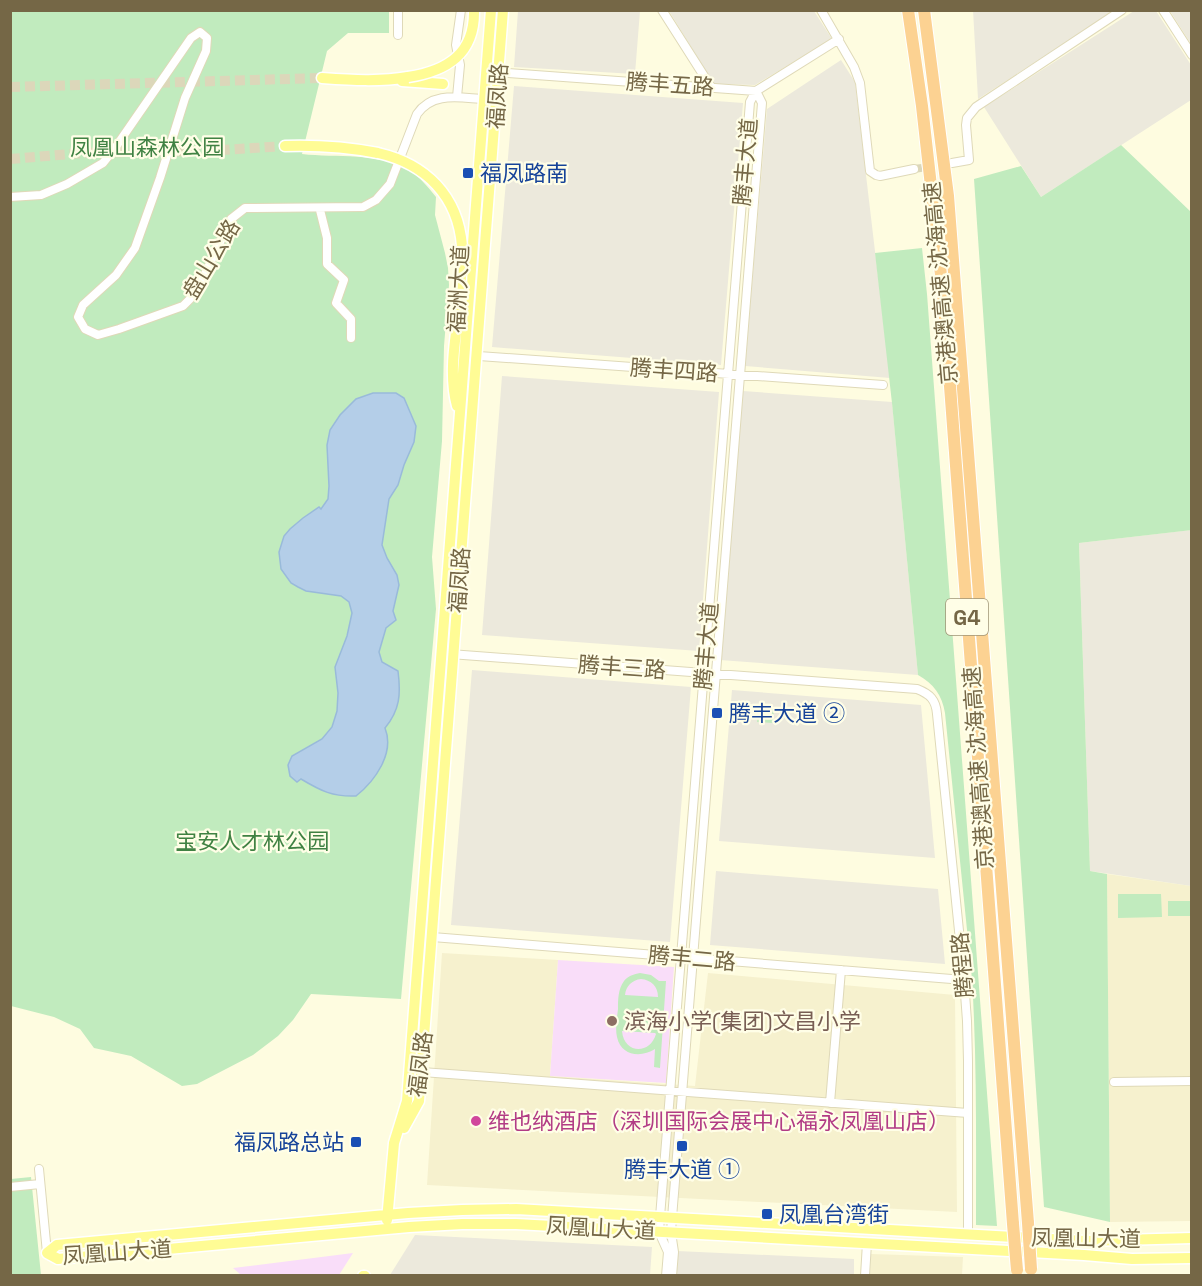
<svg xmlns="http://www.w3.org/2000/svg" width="1202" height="1286" font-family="'Space Grotesk','Noto Sans SC',sans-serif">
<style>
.residential{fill:#f6f1ce}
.industrial{fill:#ece9dc}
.education{fill:#f9ddf9}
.green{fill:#c1ebbe;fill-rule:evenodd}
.water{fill:#b4cee8;stroke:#99bada;stroke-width:1.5}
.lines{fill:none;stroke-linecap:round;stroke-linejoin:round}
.minor-tunnel{stroke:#dcd7ba;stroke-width:8;stroke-dasharray:8 4;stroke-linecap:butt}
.major-tunnel{stroke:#dcd7ba;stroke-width:10;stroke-dasharray:10 5;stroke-linecap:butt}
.minor-casing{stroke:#dfd9b8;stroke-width:10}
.major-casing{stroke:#fff;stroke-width:13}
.highway-casing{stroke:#fff;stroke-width:14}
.minor{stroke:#fff;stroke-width:8}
.major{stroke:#fffc95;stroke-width:10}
.highway{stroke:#fcd292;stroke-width:12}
.major-bridge-casing{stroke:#fff;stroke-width:13;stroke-linecap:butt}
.highway-bridge-casing{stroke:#fff;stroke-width:14;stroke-linecap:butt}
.major-bridge{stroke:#fffc95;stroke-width:10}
.highway-bridge{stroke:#fcd292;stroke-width:12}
.transit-dot{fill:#1a4fb4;stroke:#fffee7;stroke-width:2}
.education-dot{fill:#8d6e63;stroke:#fffee7;stroke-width:2}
.hotel-dot{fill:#d1479c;stroke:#fffee7;stroke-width:2}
.labels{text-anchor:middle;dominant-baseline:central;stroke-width:4.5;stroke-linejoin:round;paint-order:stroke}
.shield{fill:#fffee7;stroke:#9e9476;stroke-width:1.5}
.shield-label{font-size:21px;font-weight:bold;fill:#756746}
.street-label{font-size:22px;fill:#756746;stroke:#fffee7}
.park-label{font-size:22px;fill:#408243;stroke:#fffee7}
.transit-label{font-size:22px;fill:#164399;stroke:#fffee7;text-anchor:start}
.education-label{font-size:22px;fill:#785e54;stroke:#fffee7;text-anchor:start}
.hotel-label{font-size:22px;fill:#b23c85;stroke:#fffee7;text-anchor:start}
</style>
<rect width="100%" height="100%" fill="#fefce0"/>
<path class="residential" d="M 1107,874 L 1191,886 L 1191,1221 L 1110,1222 Z
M 442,953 L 558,960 L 550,1076 L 695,1086 L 708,973 L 955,995 L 957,1212 L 427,1185 Z
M 871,1254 L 963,1257 L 962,1275 L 870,1275 Z"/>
<path class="industrial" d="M 973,10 L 1115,11 L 978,99 Z
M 518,11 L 640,11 L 635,74 L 514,67 Z
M 669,11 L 814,11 L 832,39 L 755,85 L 714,84 Z
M 1134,11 L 1156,11 L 1191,65 L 1191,100 L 1041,197 L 984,107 Z
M 1170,11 L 1191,11 L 1191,44 Z
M 841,60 L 855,82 L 890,378 L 745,366 L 767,109 Z
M 514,86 L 743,103 L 721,365 L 492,347 Z
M 502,376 L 719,392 L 699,651 L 482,635 Z
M 743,391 L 892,402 L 918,675 L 720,660 Z
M 1191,530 L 1191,886 L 1090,871 L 1079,543 Z
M 472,670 L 691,687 L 670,942 L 451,925 Z
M 732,690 L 921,705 L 935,858 L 719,841 Z
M 716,871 L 938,889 L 945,964 L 710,945 Z
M 415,1235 L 652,1247 L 650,1275 L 390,1275 Z
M 677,1251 L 854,1259 L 854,1275 L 676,1276 Z"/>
<path class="education" d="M 558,960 L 674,967 L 666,1083 L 550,1076 Z
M 353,1253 L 339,1275 L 241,1275 L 233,1268 Z"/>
<path class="green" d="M 10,11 L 389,11 L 389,33 L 348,33 L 327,51 L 302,154 C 336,158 379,152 409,170 C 420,177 428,187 436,197 L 435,215 L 445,253 L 448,268 L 449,285 L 444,346 L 442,441 L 432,557 L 436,609 L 401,999 L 311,994 L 293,1020 L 278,1036 L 253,1055 L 197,1084 L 182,1086 L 131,1056 L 94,1048 L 80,1029 L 54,1017 L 11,1006 Z
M 1121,145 L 1191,212 L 1192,530 L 1079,543 L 1090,871 L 1107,874 L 1110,1222 L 1044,1207 L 974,179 L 1021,166 L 1041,197 Z
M 922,248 L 927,294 L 997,1226 L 976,1225 C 976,1143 977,1061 972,979 L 945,713 C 942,695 934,684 918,675 L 892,403 L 875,253 Z
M 759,707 L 774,708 L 773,723 L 757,722 Z
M 1118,894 L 1161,894 L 1162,917 L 1118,918 Z
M 1168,901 L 1191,901 L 1191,916 L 1168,916 Z
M 640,973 L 651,975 L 659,981 L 666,981 L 660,1068 L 654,1067 L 655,1049 C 641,1058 621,1056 617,1037 C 615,1029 617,1018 618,1009 C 618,1000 618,989 624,981 C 628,976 634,974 640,973 ZM 641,979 C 651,980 658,986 658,997 L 625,995 C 626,986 632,980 641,979 ZM 622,1031 L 655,1033 L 656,1034 C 650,1055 624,1054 622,1031 Z
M 31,1177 L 41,1275 L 11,1276 L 11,1179 Z"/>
<path class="water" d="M 373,393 L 396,393 L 404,398 L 416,426 L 414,442 L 404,465 L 398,485 L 389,499 L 382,545 L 387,558 L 397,575 L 399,585 L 393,611 L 396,620 L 386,628 L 379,652 L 382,662 L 398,671 C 401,694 400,710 385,728 C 395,753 375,781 356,796 C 333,797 321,791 301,779 L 297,782 L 290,776 L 288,765 L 292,756 L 322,739 L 332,727 L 337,711 L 338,693 L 335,667 L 347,636 L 352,613 L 349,602 L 341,596 L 306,591 L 298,587 L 291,583 L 281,569 L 279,552 L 284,536 L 290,529 L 303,518 L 319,507 L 321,509 L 328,499 L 329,486 L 327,445 L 330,430 L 340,415 L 356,399 Z"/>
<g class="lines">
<path class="minor-tunnel" d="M 914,169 L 949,164"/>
<path class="major-tunnel" d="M 10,87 L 322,78
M 10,159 L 82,153 L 207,151 L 285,146"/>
<g class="minor-casing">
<path id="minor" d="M 662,10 L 711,87
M 821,10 L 854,67 L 860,83 L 870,171 L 876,175 L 880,176 L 914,169
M 1163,10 L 1192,55
M 398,35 L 398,10
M 495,72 L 756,91 L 839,39
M 457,97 L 460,65 L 456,45 L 461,10
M 952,163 L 969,160 L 966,125 L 967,118 L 976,107 L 1122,10
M 10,197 L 41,195 L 67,184 L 103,163 L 115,148 L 191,38 L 200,32 L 207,38 L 206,51 L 185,98 L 160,178 L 135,248 L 116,275 L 83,305 L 78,317 L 85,329 L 98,335 L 119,329 L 183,306 L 196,293 L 231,219 L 245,208 L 363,207 L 376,200 L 390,184 L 417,114 C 433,91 460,98 484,99
M 320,210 L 327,238 L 327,264 L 344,280 L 336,303 L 351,319 L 351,338
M 465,355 L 883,385
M 450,654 L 917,689 C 930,694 936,700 937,714 L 964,980 L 967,1021 L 968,1061 L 968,1234
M 420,936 L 964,980
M 422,1072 L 968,1113
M 1114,1082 L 1192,1081
M 830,1103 L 841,970
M 39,1169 L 47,1253
M 10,1187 L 40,1184
M 666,1276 L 668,1252 L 659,1232 L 660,1217 L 750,102 L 756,91
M 672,1276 L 674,1252 L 671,1232 L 672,1218 L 762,103 L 756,91
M 865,1276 L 867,1243"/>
</g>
<g class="major-casing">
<path id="major" d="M 322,78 C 351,80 380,82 408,77
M 402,81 L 443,84
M 285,146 C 317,145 347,147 378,153
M 457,406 C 448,373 456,336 460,302
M 404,1128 L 419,1101 L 503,10
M 387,1220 L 394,1143 L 407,1101 L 491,10
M 1192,1238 L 1085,1241 L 516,1209 L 462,1210 L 408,1213 L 57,1245 L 47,1253 L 58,1259 L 409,1227 L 462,1224 L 516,1224 L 1084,1255 L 1132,1259 L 1192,1258
M 363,1276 L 365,1276"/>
</g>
<g class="highway-casing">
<path id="highway" d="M 908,10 L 922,106 L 943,293 L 1013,1224
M 924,10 L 948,196 L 1028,1223"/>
</g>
<use href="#minor" class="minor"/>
<use href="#major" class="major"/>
<use href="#highway" class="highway"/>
<g class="major-bridge-casing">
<path id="major-bridge" d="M 408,77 C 447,71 475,54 474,10
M 378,153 C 426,164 458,196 462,246 L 460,302"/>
</g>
<g class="highway-bridge-casing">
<path id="highway-bridge" d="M 1028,1223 L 1031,1269
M 1013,1224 L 1017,1270"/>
</g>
<use href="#major-bridge" class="major-bridge"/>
<use href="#highway-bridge" class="highway-bridge"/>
</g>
<g class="transit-dot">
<rect x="462" y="167" width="12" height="12" rx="3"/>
<rect x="711" y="707" width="12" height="12" rx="3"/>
<rect x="350" y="1136" width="12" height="12" rx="3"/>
<rect x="676" y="1140" width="12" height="12" rx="3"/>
<rect x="761" y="1208" width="12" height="12" rx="3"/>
</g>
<circle class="education-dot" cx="612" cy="1021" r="6"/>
<circle class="hotel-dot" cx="476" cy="1121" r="6"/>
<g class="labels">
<rect class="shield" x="946" y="599" width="42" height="36" rx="4.5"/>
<g class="shield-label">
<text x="967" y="617">G4</text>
</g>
<g class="street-label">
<text transform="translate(670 84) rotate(4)">腾丰五路</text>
<text transform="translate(497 96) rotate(-86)">福凤路</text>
<text transform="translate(745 162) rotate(-85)">腾丰大道</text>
<text transform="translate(211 259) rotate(-59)">盘山公路</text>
<text transform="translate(940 283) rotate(-95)">京港澳高速 沈海高速</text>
<text transform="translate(458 289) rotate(-87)">福洲大道</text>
<text transform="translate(674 370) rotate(4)">腾丰四路</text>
<text transform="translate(459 580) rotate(-86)">福凤路</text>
<text transform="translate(706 646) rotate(-85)">腾丰大道</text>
<text transform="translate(622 667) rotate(4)">腾丰三路</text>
<text transform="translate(978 768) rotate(-94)">京港澳高速 沈海高速</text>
<text transform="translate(692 958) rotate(5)">腾丰二路</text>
<text transform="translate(962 965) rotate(-95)">腾程路</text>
<text transform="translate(420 1064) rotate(-83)">福凤路</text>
<text transform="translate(601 1228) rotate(3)">凤凰山大道</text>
<text transform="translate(1086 1238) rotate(1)">凤凰山大道</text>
<text transform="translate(117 1252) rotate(-4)">凤凰山大道</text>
</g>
<g class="park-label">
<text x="147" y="147">凤凰山森林公园</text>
<text x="252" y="841">宝安人才林公园</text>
</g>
<g class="transit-label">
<text x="480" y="173">福凤路南</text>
<text x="729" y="713">腾丰大道 ②</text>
<text x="344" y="1142" text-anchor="end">福凤路总站</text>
<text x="682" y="1169" text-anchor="middle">腾丰大道 ①</text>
<text x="779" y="1214">凤凰台湾街</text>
</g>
<g class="education-label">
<text x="624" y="1021">滨海小学(集团)文昌小学</text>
</g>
<g class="hotel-label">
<text x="488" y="1121">维也纳酒店（深圳国际会展中心福永凤凰山店）</text>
</g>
</g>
<rect width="1202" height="1286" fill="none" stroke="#756746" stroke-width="24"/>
</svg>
